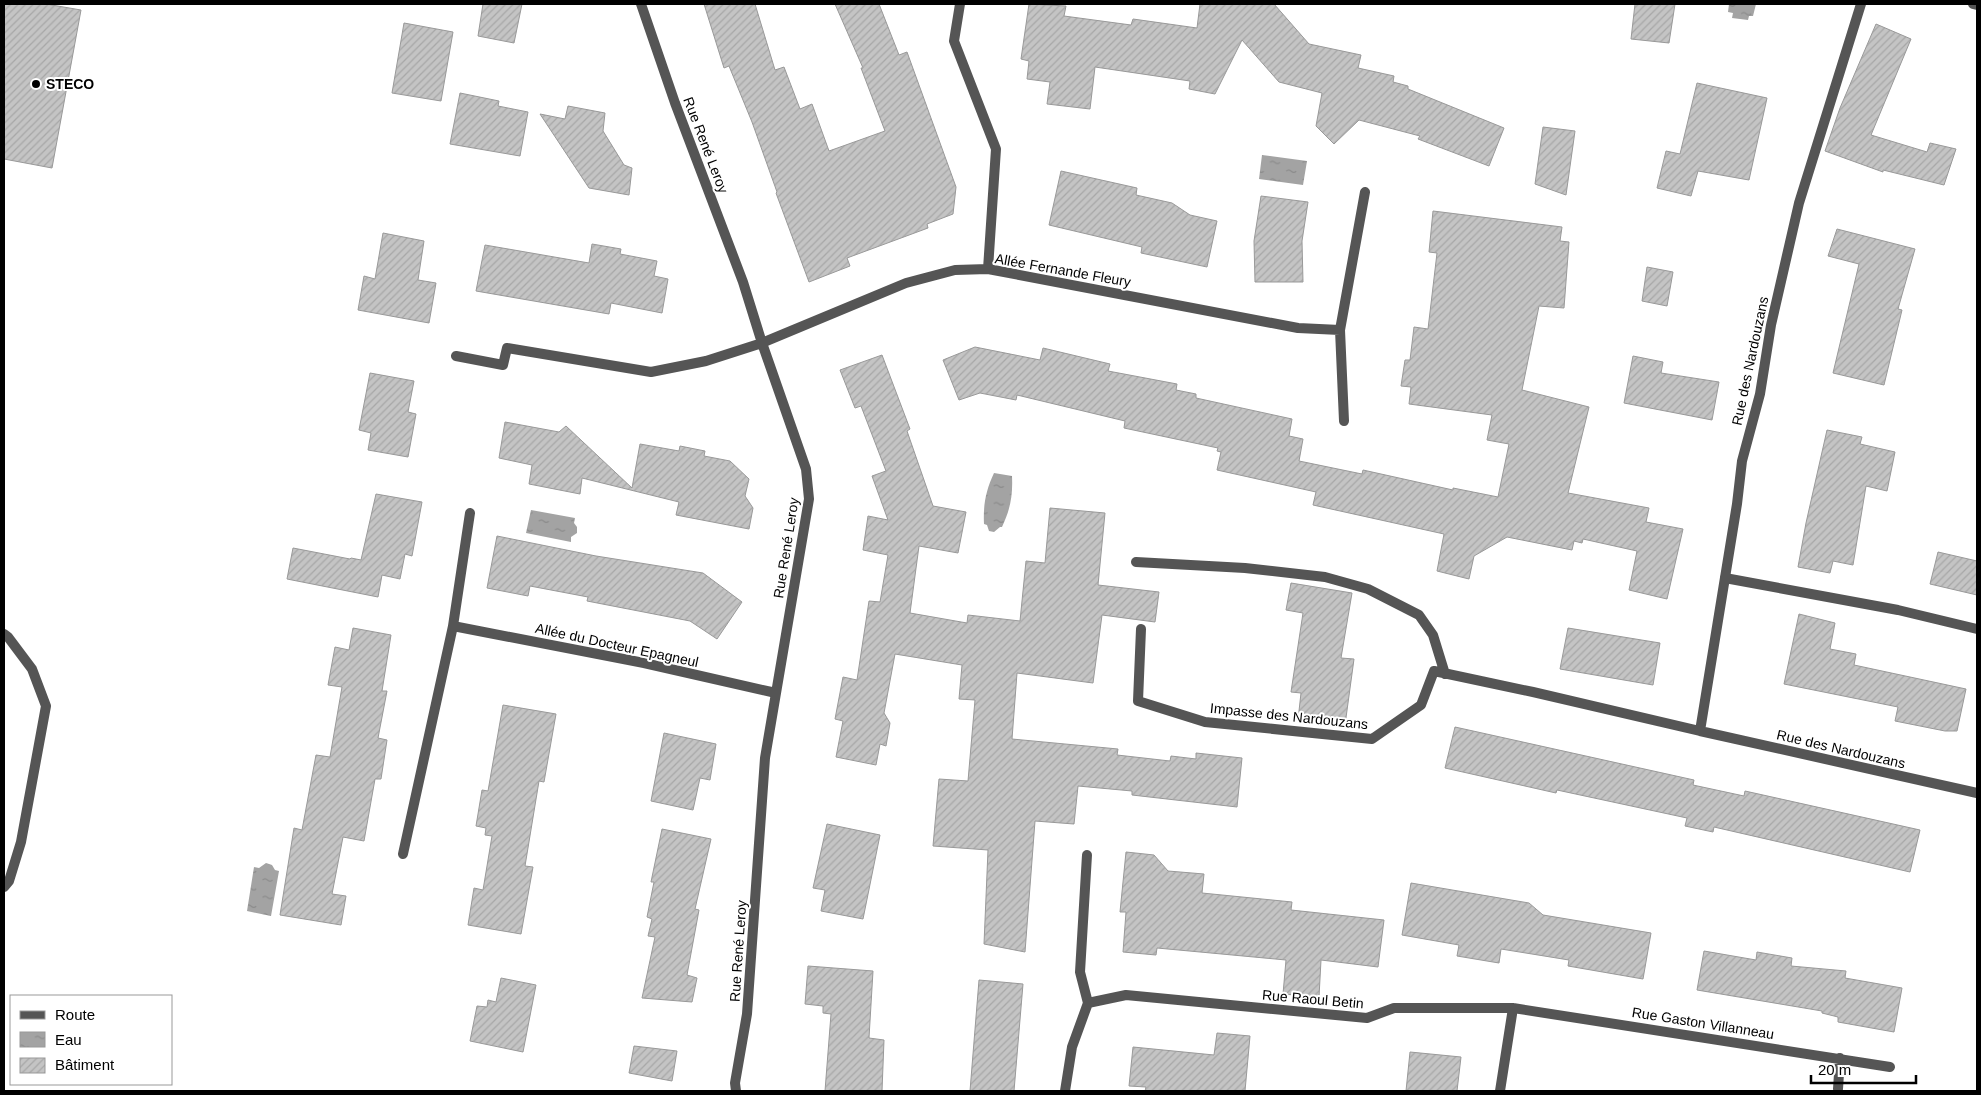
<svg xmlns="http://www.w3.org/2000/svg" width="1981" height="1095" font-family="Arial,sans-serif">
<style>
.water{fill:url(#water-ripples)}
.building{fill:url(#building-hatch);stroke:#999}
.lines{fill:none;stroke-linecap:round;stroke-linejoin:round}
.lane{stroke:#555;stroke-width:10}
.street{stroke:#555;stroke-width:10}
.poi-dot{fill:#000;stroke:#fff;stroke-width:2}
.labels{text-anchor:middle;dominant-baseline:central;stroke-width:4;stroke-linejoin:round;paint-order:stroke}
.poi-label{font-size:14px;font-weight:bold;fill:#000;stroke:#fff;text-anchor:start}
.street-label{font-size:14px;fill:#000;stroke:#fff}
</style>
<defs>
<pattern id="water-ripples" width="26" height="14" patternUnits="userSpaceOnUse" patternTransform="scale(1.25)"><rect width="26" height="14" fill="#a3a3a3"/><path d="M2 4q2-2 4 0t4 0M15 11q2-2 4 0t4 0" fill="none" stroke="#8b8b8b"/></pattern>
<pattern id="building-hatch" width="6" height="6" patternUnits="userSpaceOnUse" patternTransform="scale(1.25)"><rect width="6" height="6" fill="#c4c4c4"/><path d="M-1 1l2-2M0 6l6-6M5 7l2-2" fill="none" stroke="#a7a7a7"/></pattern>
</defs>
<rect width="100%" height="100%" fill="#fff"/>
<path class="water" d="M 1729,4 L 1756,4 L 1753,16 L 1749,16 L 1748,20 L 1732,18 L 1733,13 L 1728,12 Z
M 1262,155 L 1307,161 L 1303,185 L 1259,179 Z
M 994,473 L 1012,476 C 1013,496 1010,510 1002,527 L 1000,527 L 994,532 L 989,531 L 987,525 L 984,524 C 983,505 986,490 994,473 Z
M 531,510 L 575,518 L 574,523 L 577,527 L 577,533 L 571,537 L 571,542 L 526,533 Z
M 266,863 L 272,865 L 275,870 L 279,871 L 271,916 L 247,911 L 254,867 L 259,868 Z"/>
<path class="building" d="M 4,4 L 46,4 L 81,10 L 52,168 L 4,159 Z
M 483,4 L 522,4 L 514,43 L 478,36 Z
M 704,4 L 755,4 L 775,70 L 784,67 L 800,109 L 812,104 L 829,151 L 885,131 L 861,68 L 863,68 L 835,4 L 879,4 L 899,55 L 907,52 L 956,187 L 953,214 L 927,224 L 928,228 L 847,258 L 850,266 L 809,282 L 776,193 L 777,192 L 752,122 L 729,66 L 724,68 Z
M 1029,4 L 1066,6 L 1064,16 L 1131,25 L 1133,19 L 1197,28 L 1200,4 L 1274,4 L 1309,44 L 1361,55 L 1358,68 L 1394,76 L 1393,82 L 1408,86 L 1408,89 L 1504,128 L 1489,166 L 1418,139 L 1420,136 L 1359,120 L 1334,144 L 1316,126 L 1322,93 L 1279,82 L 1242,40 L 1215,94 L 1189,89 L 1190,81 L 1095,67 L 1090,109 L 1047,104 L 1050,82 L 1027,79 L 1029,61 L 1021,59 Z
M 1635,4 L 1675,4 L 1669,43 L 1631,39 Z
M 404,23 L 453,32 L 441,101 L 392,93 Z
M 1876,24 L 1911,39 L 1871,135 L 1927,152 L 1930,143 L 1956,149 L 1944,185 L 1883,170 L 1883,172 L 1825,151 L 1840,108 Z
M 1697,83 L 1767,98 L 1749,180 L 1698,171 L 1691,196 L 1657,188 L 1666,151 L 1680,154 Z
M 460,93 L 499,101 L 498,106 L 528,112 L 520,156 L 450,144 Z
M 568,106 L 605,113 L 603,131 L 624,165 L 632,168 L 629,195 L 589,188 L 540,114 L 565,119 Z
M 1543,127 L 1575,131 L 1566,195 L 1535,184 Z
M 1061,171 L 1137,188 L 1136,195 L 1172,203 L 1190,215 L 1217,221 L 1207,267 L 1141,253 L 1142,247 L 1049,225 Z
M 1261,196 L 1308,202 L 1302,241 L 1303,282 L 1255,282 L 1254,241 Z
M 1433,211 L 1562,227 L 1560,241 L 1569,242 L 1564,308 L 1539,306 L 1522,390 L 1589,407 L 1568,493 L 1649,508 L 1646,522 L 1683,529 L 1667,599 L 1629,590 L 1637,551 L 1583,539 L 1582,543 L 1574,541 L 1572,550 L 1507,537 L 1474,556 L 1469,579 L 1437,571 L 1444,534 L 1313,505 L 1316,492 L 1217,470 L 1221,452 L 1217,451 L 1218,448 L 1124,428 L 1125,421 L 1017,395 L 1016,400 L 980,393 L 959,400 L 943,360 L 975,347 L 1040,360 L 1043,348 L 1110,364 L 1108,371 L 1177,384 L 1176,390 L 1196,394 L 1196,398 L 1292,419 L 1289,436 L 1303,439 L 1299,461 L 1362,474 L 1363,470 L 1453,490 L 1453,488 L 1498,497 L 1509,444 L 1487,440 L 1492,415 L 1409,404 L 1411,387 L 1401,386 L 1405,360 L 1410,360 L 1414,327 L 1428,329 L 1437,253 L 1429,252 Z
M 1837,229 L 1915,249 L 1898,309 L 1902,310 L 1884,385 L 1833,373 L 1859,264 L 1828,256 Z
M 383,233 L 424,241 L 418,280 L 436,283 L 429,323 L 358,310 L 364,276 L 375,279 Z
M 592,244 L 621,249 L 620,254 L 657,261 L 654,276 L 668,279 L 662,313 L 611,303 L 609,314 L 476,291 L 485,245 L 589,263 Z
M 1647,267 L 1673,272 L 1667,306 L 1642,301 Z
M 882,355 L 910,429 L 907,431 L 933,506 L 966,512 L 958,553 L 919,546 L 910,613 L 967,623 L 968,615 L 1020,621 L 1026,561 L 1045,563 L 1050,508 L 1105,513 L 1098,585 L 1159,592 L 1155,622 L 1102,615 L 1093,683 L 1017,673 L 1012,739 L 1118,749 L 1117,755 L 1170,761 L 1171,756 L 1196,759 L 1196,753 L 1242,758 L 1237,807 L 1132,795 L 1132,791 L 1078,786 L 1074,824 L 1035,821 L 1025,952 L 984,944 L 988,850 L 933,846 L 939,779 L 968,781 L 975,700 L 959,699 L 962,665 L 895,654 L 884,713 L 890,723 L 886,746 L 880,744 L 876,765 L 836,757 L 843,721 L 835,719 L 843,677 L 857,680 L 869,601 L 880,602 L 888,555 L 863,550 L 868,516 L 888,520 L 872,476 L 886,471 L 861,406 L 855,408 L 840,370 Z
M 1633,356 L 1663,362 L 1661,373 L 1719,382 L 1712,420 L 1624,403 Z
M 370,373 L 414,381 L 408,412 L 416,414 L 408,457 L 368,450 L 371,433 L 359,430 Z
M 505,422 L 559,432 L 566,426 L 632,488 L 640,444 L 679,451 L 680,446 L 705,451 L 704,456 L 730,461 L 749,479 L 745,496 L 753,508 L 749,529 L 676,515 L 679,502 L 582,478 L 580,494 L 529,484 L 532,465 L 499,458 Z
M 1827,430 L 1862,437 L 1860,444 L 1895,452 L 1887,491 L 1866,486 L 1853,565 L 1833,561 L 1830,573 L 1798,567 L 1806,523 Z
M 376,494 L 422,502 L 412,556 L 405,554 L 400,579 L 382,575 L 378,597 L 287,579 L 293,548 L 350,559 L 351,558 L 361,560 Z
M 497,536 L 596,556 L 703,573 L 742,602 L 717,639 L 690,621 L 587,601 L 588,597 L 530,586 L 528,596 L 487,588 Z
M 1938,552 L 1977,561 L 1977,595 L 1930,584 Z
M 1291,583 L 1352,593 L 1341,658 L 1354,659 L 1345,725 L 1298,720 L 1301,693 L 1291,692 L 1303,613 L 1286,610 Z
M 1799,614 L 1835,623 L 1830,649 L 1856,654 L 1854,665 L 1966,689 L 1957,731 L 1945,731 L 1895,721 L 1898,707 L 1784,684 Z
M 353,628 L 391,635 L 382,691 L 387,691 L 378,738 L 387,740 L 381,779 L 375,779 L 364,841 L 343,837 L 332,894 L 346,896 L 341,925 L 280,915 L 294,828 L 302,830 L 316,755 L 330,757 L 342,687 L 328,685 L 335,647 L 349,650 Z
M 1568,628 L 1660,643 L 1653,685 L 1560,669 Z
M 503,705 L 556,714 L 544,782 L 539,781 L 525,866 L 533,867 L 521,934 L 468,925 L 474,888 L 483,890 L 492,836 L 485,835 L 486,828 L 476,826 L 482,790 L 488,791 Z
M 1455,727 L 1694,780 L 1693,785 L 1744,796 L 1745,791 L 1920,830 L 1910,872 L 1714,827 L 1713,832 L 1685,826 L 1687,818 L 1557,790 L 1556,793 L 1445,768 Z
M 664,733 L 716,744 L 710,780 L 700,778 L 693,810 L 651,801 Z
M 827,824 L 880,835 L 863,919 L 821,911 L 825,890 L 813,888 Z
M 662,829 L 711,839 L 695,909 L 699,910 L 687,975 L 697,978 L 692,1002 L 642,998 L 655,937 L 648,936 L 652,919 L 647,917 L 654,882 L 651,882 Z
M 1126,852 L 1154,855 L 1168,871 L 1204,874 L 1202,893 L 1292,902 L 1291,910 L 1384,920 L 1378,967 L 1321,960 L 1319,997 L 1283,994 L 1286,960 L 1157,948 L 1156,955 L 1123,952 L 1126,912 L 1120,912 Z
M 1411,883 L 1529,903 L 1543,915 L 1651,933 L 1643,979 L 1568,966 L 1569,960 L 1501,949 L 1499,963 L 1457,956 L 1459,945 L 1402,935 Z
M 1704,951 L 1756,960 L 1757,952 L 1792,958 L 1791,966 L 1846,971 L 1845,978 L 1902,988 L 1894,1032 L 1838,1022 L 1838,1017 L 1822,1013 L 1822,1011 L 1697,990 Z
M 808,966 L 873,971 L 869,1038 L 884,1040 L 882,1091 L 825,1091 L 831,1014 L 823,1013 L 823,1006 L 805,1004 Z
M 501,978 L 536,985 L 523,1052 L 470,1041 L 477,1006 L 487,1007 L 488,1000 L 496,1002 Z
M 979,980 L 1023,984 L 1014,1091 L 970,1091 Z
M 1217,1033 L 1250,1036 L 1245,1091 L 1145,1091 L 1146,1087 L 1129,1086 L 1133,1047 L 1214,1055 Z
M 634,1046 L 677,1051 L 672,1081 L 629,1073 Z
M 1410,1052 L 1461,1057 L 1457,1091 L 1406,1091 Z"/>
<g class="lines">
<path class="lane" d="M 1725,578 L 1898,610 L 1977,629
M 4,634 L 8,637 L 32,669 L 46,706 L 21,842 L 9,881 L 4,887"/>
<path class="street" d="M 641,4 L 675,103 L 743,282 L 762,343 L 806,469 L 809,499 L 765,758 L 747,1014 L 735,1083 L 736,1091
M 960,4 L 954,41 L 996,149 L 988,269
M 1861,4 L 1799,203 L 1771,325 L 1760,394 L 1742,461 L 1737,504 L 1700,731 L 1977,793
M 1973,4 L 1977,5
M 1340,330 L 1365,192
M 456,356 L 503,365 L 507,348 L 651,372 L 706,361 L 762,343 L 906,283 L 955,270 L 988,269 L 1298,328 L 1340,330 L 1344,421
M 1136,562 L 1245,568 L 1325,577 L 1368,589 L 1419,615 L 1433,635 L 1445,674
M 453,626 L 470,513
M 1141,629 L 1138,701 L 1205,722 L 1372,739 L 1421,705 L 1434,671 L 1533,692 L 1700,731
M 403,854 L 453,626 L 644,663 L 776,693
M 1087,855 L 1080,972 L 1088,1003
M 1838,1089 L 1840,1058
M 1065,1091 L 1072,1047 L 1088,1003 L 1126,995 L 1367,1018 L 1394,1008 L 1513,1008 L 1890,1067
M 1500,1091 L 1513,1008"/>
</g>
<circle class="poi-dot" cx="36" cy="84" r="5"/>
<g class="labels">
<g class="poi-label">
<text x="46" y="84">STECO</text>
</g>
<g class="street-label">
<text transform="translate(706 145) rotate(69)">Rue René Leroy</text>
<text transform="translate(1063 270) rotate(10)">Allée Fernande Fleury</text>
<text transform="translate(1750 361) rotate(-78)">Rue des Nardouzans</text>
<text transform="translate(786 548) rotate(-81)">Rue René Leroy</text>
<text transform="translate(617 645) rotate(12)">Allée du Docteur Epagneul</text>
<text transform="translate(1289 716) rotate(6)">Impasse des Nardouzans</text>
<text transform="translate(1841 749) rotate(13)">Rue des Nardouzans</text>
<text transform="translate(738 951) rotate(-86)">Rue René Leroy</text>
<text transform="translate(1313 999) rotate(5)">Rue Raoul Betin</text>
<text transform="translate(1703 1023) rotate(9)">Rue Gaston Villanneau</text>
</g>
</g>
<rect width="1981" height="1095" fill="none" stroke="#000000" stroke-width="10"/>
<rect x="10" y="995" width="162" height="90" fill="#ffffff" stroke="#999999"/>
<rect x="20" y="1011" width="25" height="8" fill="#555555" stroke="#999999"/>
<text x="55" y="1020" font-size="15" fill="#000000">Route</text>
<rect x="20" y="1032" width="25" height="15" fill="url(#water-ripples)" stroke="#999999"/>
<text x="55" y="1045" font-size="15" fill="#000000">Eau</text>
<rect x="20" y="1058" width="25" height="15" fill="url(#building-hatch)" stroke="#999999"/>
<text x="55" y="1070" font-size="15" fill="#000000">Bâtiment</text>
<path d="M1811 1075v8h105v-8" fill="none" stroke="#000000" stroke-width="2.5"/>
<text x="1818" y="1075" font-size="15" fill="#000000" stroke="#ffffff" stroke-width="4" paint-order="stroke">20 m</text>
</svg>
